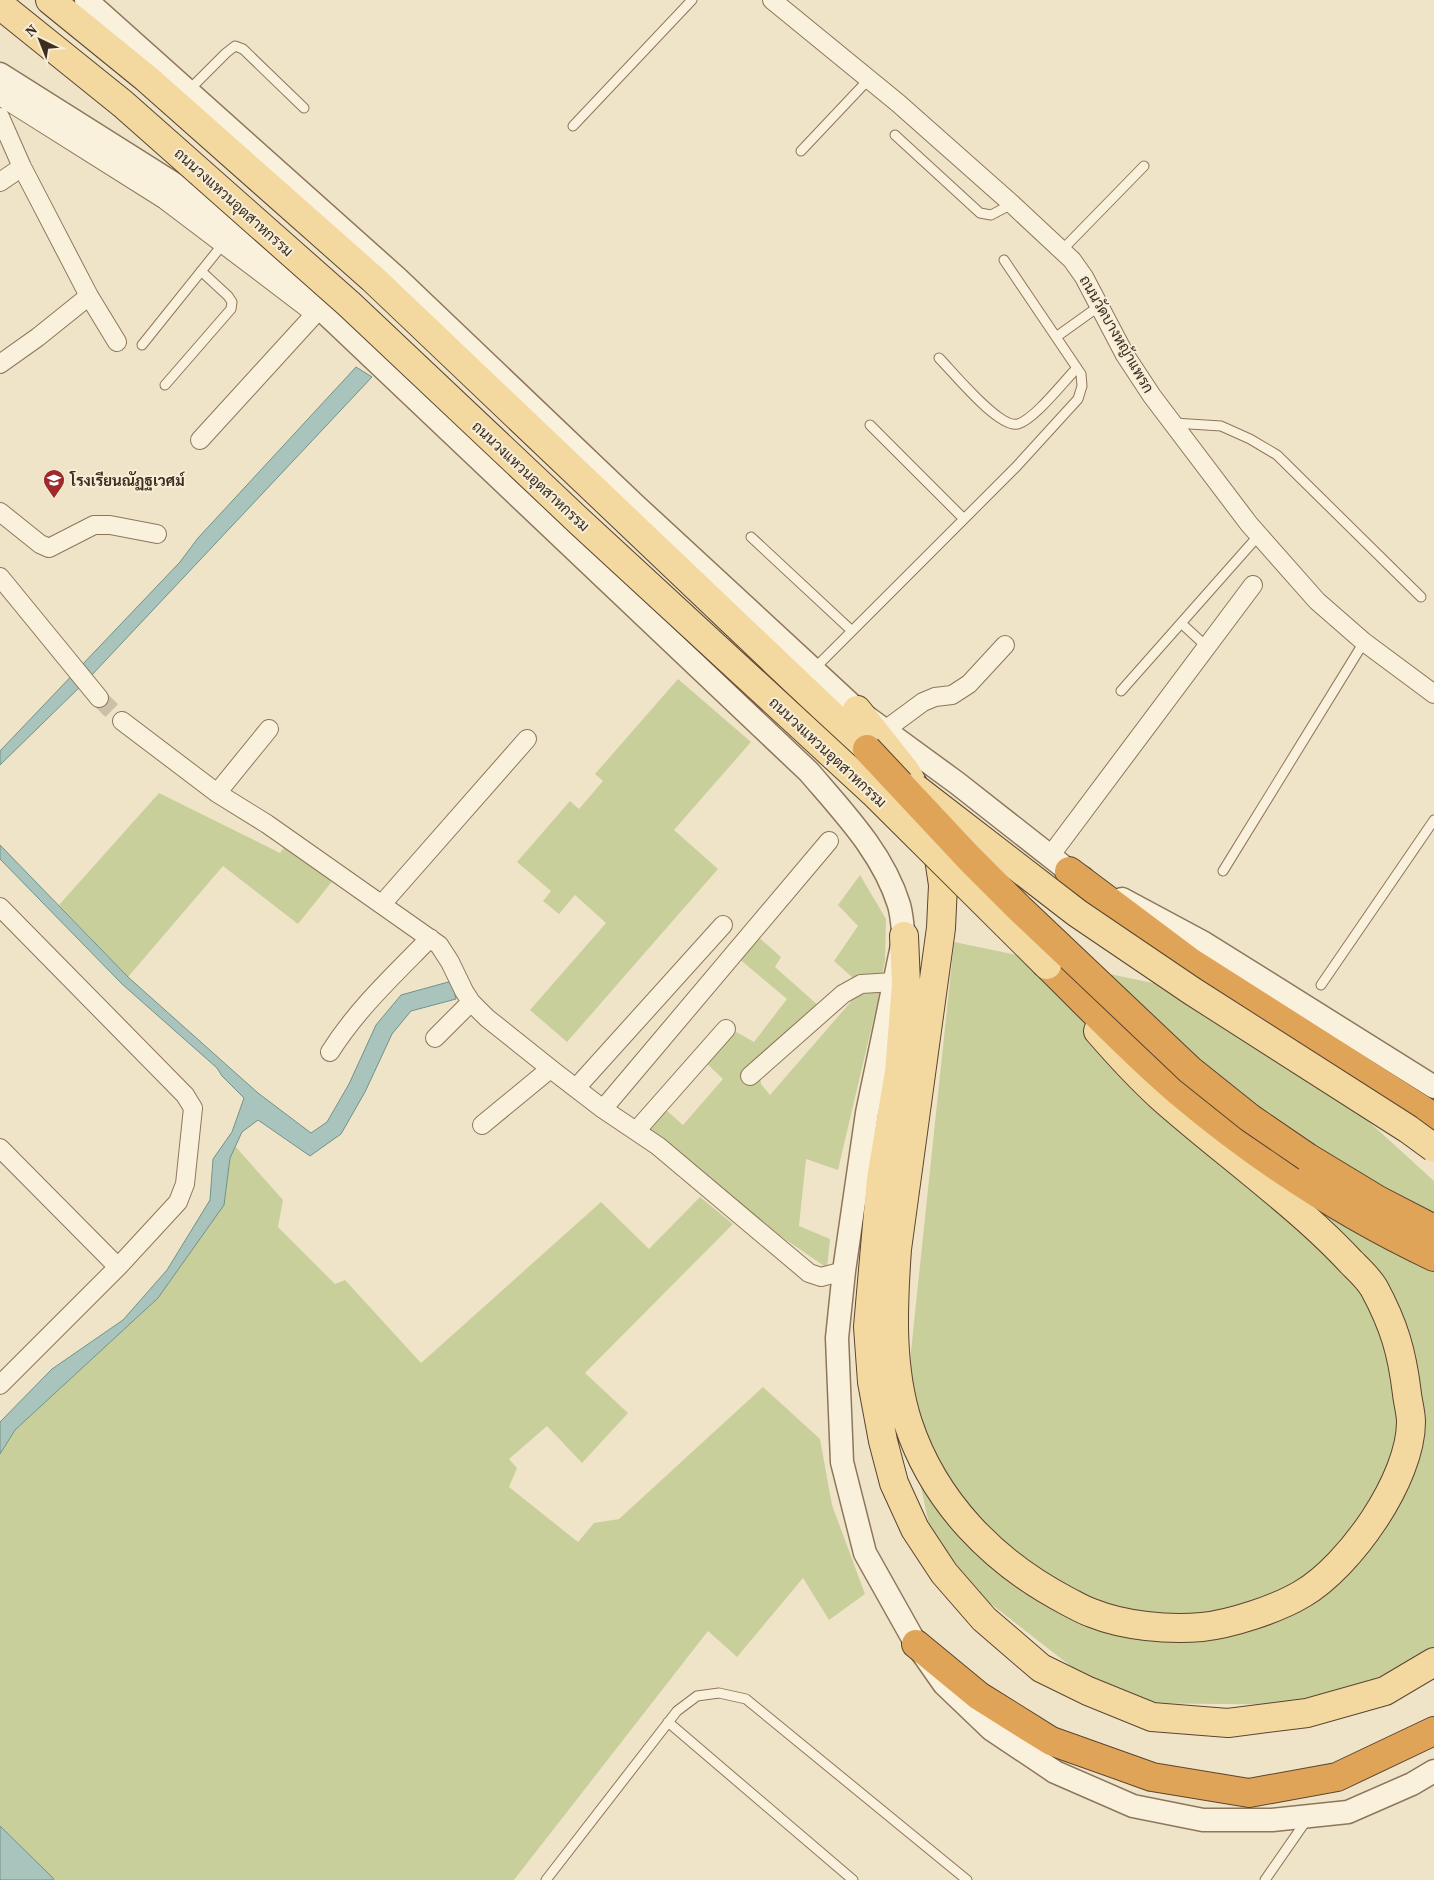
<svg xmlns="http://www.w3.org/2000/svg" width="1434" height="1880" font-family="'Source Serif 4',Sarabun,serif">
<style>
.green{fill:#c9cf9b}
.water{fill:#a9c4bc;stroke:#6f938a}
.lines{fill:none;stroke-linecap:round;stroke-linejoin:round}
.minor-tunnel{stroke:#ccc0a6;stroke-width:18;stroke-dasharray:18 9;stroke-linecap:butt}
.service-casing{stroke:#8d765c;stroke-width:11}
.minor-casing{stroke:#8d765c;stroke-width:20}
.tertiary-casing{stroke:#8d765c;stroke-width:25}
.primary-casing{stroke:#5b4430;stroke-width:30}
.motorway-casing{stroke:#5b4430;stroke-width:30}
.service{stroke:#faf1dc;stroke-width:9}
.minor{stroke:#faf1dc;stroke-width:18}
.tertiary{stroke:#faf1dc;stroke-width:22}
.primary{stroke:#f3d9a0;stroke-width:28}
.motorway{stroke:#e0a458;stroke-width:28}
.primary-bridge-casing{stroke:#5b4430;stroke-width:30;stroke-linecap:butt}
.motorway-bridge-casing{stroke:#5b4430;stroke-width:30;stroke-linecap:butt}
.primary-bridge{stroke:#f3d9a0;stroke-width:28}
.motorway-bridge{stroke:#e0a458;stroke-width:28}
.labels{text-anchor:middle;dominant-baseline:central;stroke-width:4;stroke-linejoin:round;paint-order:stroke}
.street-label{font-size:15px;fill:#3d2e20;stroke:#f7eed8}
.poi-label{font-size:15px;font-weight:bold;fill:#3d2e20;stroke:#f7eed8;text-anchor:start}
</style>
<rect width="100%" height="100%" fill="#f0e4c8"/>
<path class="green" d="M 678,679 L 751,742 L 674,830 L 718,869 L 567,1042 L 530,1010 L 606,923 L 575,895 L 559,914 L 543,901 L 551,891 L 517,862 L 570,801 L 579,809 L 603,781 L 595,774 Z
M 159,793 L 280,853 L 286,845 L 334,879 L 298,924 L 223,866 L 128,977 L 59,905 Z
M 860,875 L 886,919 L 885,961 L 882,975 L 853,978 L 834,961 L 858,926 L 838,905 Z
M 756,935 L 781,957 L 775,967 L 820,1007 L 816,1016 L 800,1020 L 759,1064 L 761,1084 L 770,1095 L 861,990 L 880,991 L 838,1170 L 806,1159 L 799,1226 L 830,1239 L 827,1268 L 779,1235 L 650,1130 L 666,1110 L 683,1125 L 723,1079 L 704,1061 L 731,1029 L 754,1042 L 787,999 L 737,957 Z
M 954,942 L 1192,991 L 1343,1098 L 1434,1181 L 1434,1656 L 1337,1705 L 1118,1703 L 937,1562 L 907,1422 L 911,1351 Z
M 235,1146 L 283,1200 L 278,1227 L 335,1284 L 345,1280 L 421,1363 L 601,1202 L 649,1249 L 700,1197 L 733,1224 L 585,1373 L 628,1413 L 582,1463 L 547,1426 L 509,1459 L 517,1468 L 509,1487 L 578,1542 L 594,1523 L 619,1519 L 763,1387 L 820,1439 L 832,1505 L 865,1594 L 829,1620 L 803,1578 L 737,1657 L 708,1631 L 514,1880 L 54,1880 L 0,1826 L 0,1454 L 15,1430 L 158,1298 L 224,1205 L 230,1158 Z"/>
<path class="water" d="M 356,367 L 372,377 L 89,678 L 0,765 L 0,751 L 180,562 L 198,538 Z
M 0,845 L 128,977 L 258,1093 L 311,1133 L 327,1122 L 349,1084 L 376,1025 L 401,995 L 452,981 L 456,999 L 411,1011 L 392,1034 L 365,1092 L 341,1134 L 310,1156 L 258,1120 L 242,1132 L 230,1158 L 224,1205 L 158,1298 L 15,1430 L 0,1454 L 0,1422 L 52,1369 L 123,1320 L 167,1270 L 210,1200 L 213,1159 L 232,1132 L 244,1098 L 222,1076 L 217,1068 L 122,984 L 0,859 Z
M 0,1826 L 52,1877 L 54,1880 L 0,1880 Z"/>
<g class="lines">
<path class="minor-tunnel" d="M 99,698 L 122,721"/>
<g class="service-casing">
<path id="service" d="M 188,91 L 226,53 L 235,46 L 243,49 L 304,108
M 573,126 L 692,0
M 895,135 L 980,213 L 991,215 L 1012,204
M 801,151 L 869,79
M 1062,250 L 1144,166
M 1056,337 L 1098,307
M 142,345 L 223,244
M 939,358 C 953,372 999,429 1018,424 C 1035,419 1064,381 1077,368
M 165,385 L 231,309 L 232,302 L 228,296 L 201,271
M 1174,423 L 1221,426 L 1250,439 L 1277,455 L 1421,597
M 870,425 L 964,519
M 751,537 L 852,631
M 1181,623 L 1207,647
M 814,669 L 1016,467 L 1078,399 L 1082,386 L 1081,374 L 1004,260
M 1121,691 L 1259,535
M 1223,871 L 1364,642
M 1321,985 L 1434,820
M 668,1722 L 853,1880
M 546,1880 L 677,1711 L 697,1696 L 719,1693 L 746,1699 L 967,1880
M 1265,1880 L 1308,1818"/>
</g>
<g class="minor-casing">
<path id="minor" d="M 772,0 L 898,103 L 1012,204 L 1072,260 L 1084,277 L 1125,355 L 1152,396 L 1249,524 L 1317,601 L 1364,642 L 1434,694
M 0,96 L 165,200 L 310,310
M 0,117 L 22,167 L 89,296 L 117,342
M 0,182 L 22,167
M 0,364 L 38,337 L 89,296
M 200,440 L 315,314
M 0,512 L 40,544 L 49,548 L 94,525 L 110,525 L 157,534
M 0,577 L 99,698
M 122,721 L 217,793 L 267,824 L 439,945 L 450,962 L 464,991 L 471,1002 L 487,1018 L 556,1073 L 603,1109 L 658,1146 L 809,1273 L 821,1277 L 844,1271
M 885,730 L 923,702 L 935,697 L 952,695 L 969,684 L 1005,645
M 217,793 L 269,729
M 1050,856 L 1253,585
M 382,904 L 527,739
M 0,907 L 185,1095 L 193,1108 L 185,1184 L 178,1202 L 118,1267 L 0,1385
M 435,1038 L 471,1002
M 330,1052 C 357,1009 394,975 430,938
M 750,1076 L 843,994 L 861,984 L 894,982
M 576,1088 L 723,925
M 603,1109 L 829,841
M 482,1125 L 550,1069
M 636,1131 L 726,1029
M 0,1148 L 118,1267"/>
</g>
<g class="tertiary-casing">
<path id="tertiary" d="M 86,0 L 397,278 L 634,504 L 857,710 L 957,783 L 1069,871 L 1083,878
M 0,74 L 176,185 L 222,220 L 284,274 L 809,772 C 844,813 883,853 899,905 C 902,915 902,926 904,936 L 867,1113 L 844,1271 L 837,1338 L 842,1462 L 865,1553 L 916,1644 L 944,1684 L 991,1729 L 1055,1772 L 1133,1806 L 1203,1820 L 1272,1820 L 1348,1812 L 1412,1784 L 1434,1771
M 1122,899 L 1204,943 L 1434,1087"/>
</g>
<g class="primary-casing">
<path id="primary" d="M 50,0 L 146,78 L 373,279 L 867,749
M 857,710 L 906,772 L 922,800
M 937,845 L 943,885 L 941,928 L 897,1249 C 893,1306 890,1368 908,1423 C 934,1502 994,1563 1067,1601 C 1075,1605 1083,1610 1092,1613 C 1124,1626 1168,1630 1202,1627 C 1231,1624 1277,1609 1302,1594 C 1350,1566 1411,1479 1411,1422 C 1411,1413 1408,1403 1407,1394 C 1402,1352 1394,1325 1374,1288 C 1368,1278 1359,1270 1351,1262 C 1326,1235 1302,1214 1274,1191 C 1236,1159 1197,1129 1161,1097 C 1138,1076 1118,1054 1098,1031
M 904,936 L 906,984 L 899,1072 L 881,1179 L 868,1327 L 872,1382 L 883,1441 L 894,1483 L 915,1529 L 944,1573 L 984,1619 L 1041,1668 L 1088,1691 L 1152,1717 L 1228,1723 L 1307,1713 L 1385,1691 L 1434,1662"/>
</g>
<g class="motorway-casing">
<path id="motorway" d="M 1069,871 L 1189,961 L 1434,1117
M 1047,965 C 1090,1007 1131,1051 1178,1091 C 1256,1157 1341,1213 1434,1257
M 1307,1157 L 1378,1200 L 1434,1229
M 916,1644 L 979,1696 L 1051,1741 L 1152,1777 L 1249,1793 L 1337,1777 L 1434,1731"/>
</g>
<use href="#service" class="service"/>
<use href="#minor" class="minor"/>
<use href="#tertiary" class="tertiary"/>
<use href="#primary" class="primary"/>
<use href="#motorway" class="motorway"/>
<g class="primary-bridge-casing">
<path id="primary-bridge" d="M 0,5 L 123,104 L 349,304 L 581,523 L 876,795 L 1047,965
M 915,788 L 1077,913 L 1192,991 L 1408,1129 L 1434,1148"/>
</g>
<g class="motorway-bridge-casing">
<path id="motorway-bridge" d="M 867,749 L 969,858 L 1020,909 L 1190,1070 L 1250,1118 L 1307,1157"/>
</g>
<use href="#primary-bridge" class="primary-bridge"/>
<use href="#motorway-bridge" class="motorway-bridge"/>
</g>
<defs>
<g id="school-pin" transform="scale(1.125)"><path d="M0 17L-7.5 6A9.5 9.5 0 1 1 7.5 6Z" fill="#9e2a2b" stroke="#f7eed8"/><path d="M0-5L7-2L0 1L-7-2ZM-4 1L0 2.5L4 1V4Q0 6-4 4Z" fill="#fff"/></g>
</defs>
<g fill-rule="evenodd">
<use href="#school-pin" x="54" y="480"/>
</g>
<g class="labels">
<g class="street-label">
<text transform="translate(234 202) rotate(42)">ถนนวงแหวนอุตสาหกรรม</text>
<text transform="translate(1117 334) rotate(60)">ถนนวัดบางหญ้าแพรก</text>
<text transform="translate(531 476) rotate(43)">ถนนวงแหวนอุตสาหกรรม</text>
<text transform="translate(828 752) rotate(43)">ถนนวงแหวนอุตสาหกรรม</text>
</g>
<g class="poi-label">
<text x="70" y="480">โรงเรียนณัฏฐเวศม์</text>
</g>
</g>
<g transform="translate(40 40) rotate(317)" stroke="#f7eed8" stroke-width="4" paint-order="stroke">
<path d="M0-4L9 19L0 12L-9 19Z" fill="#3d2e20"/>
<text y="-8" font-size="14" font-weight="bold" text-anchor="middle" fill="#3d2e20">N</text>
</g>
</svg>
